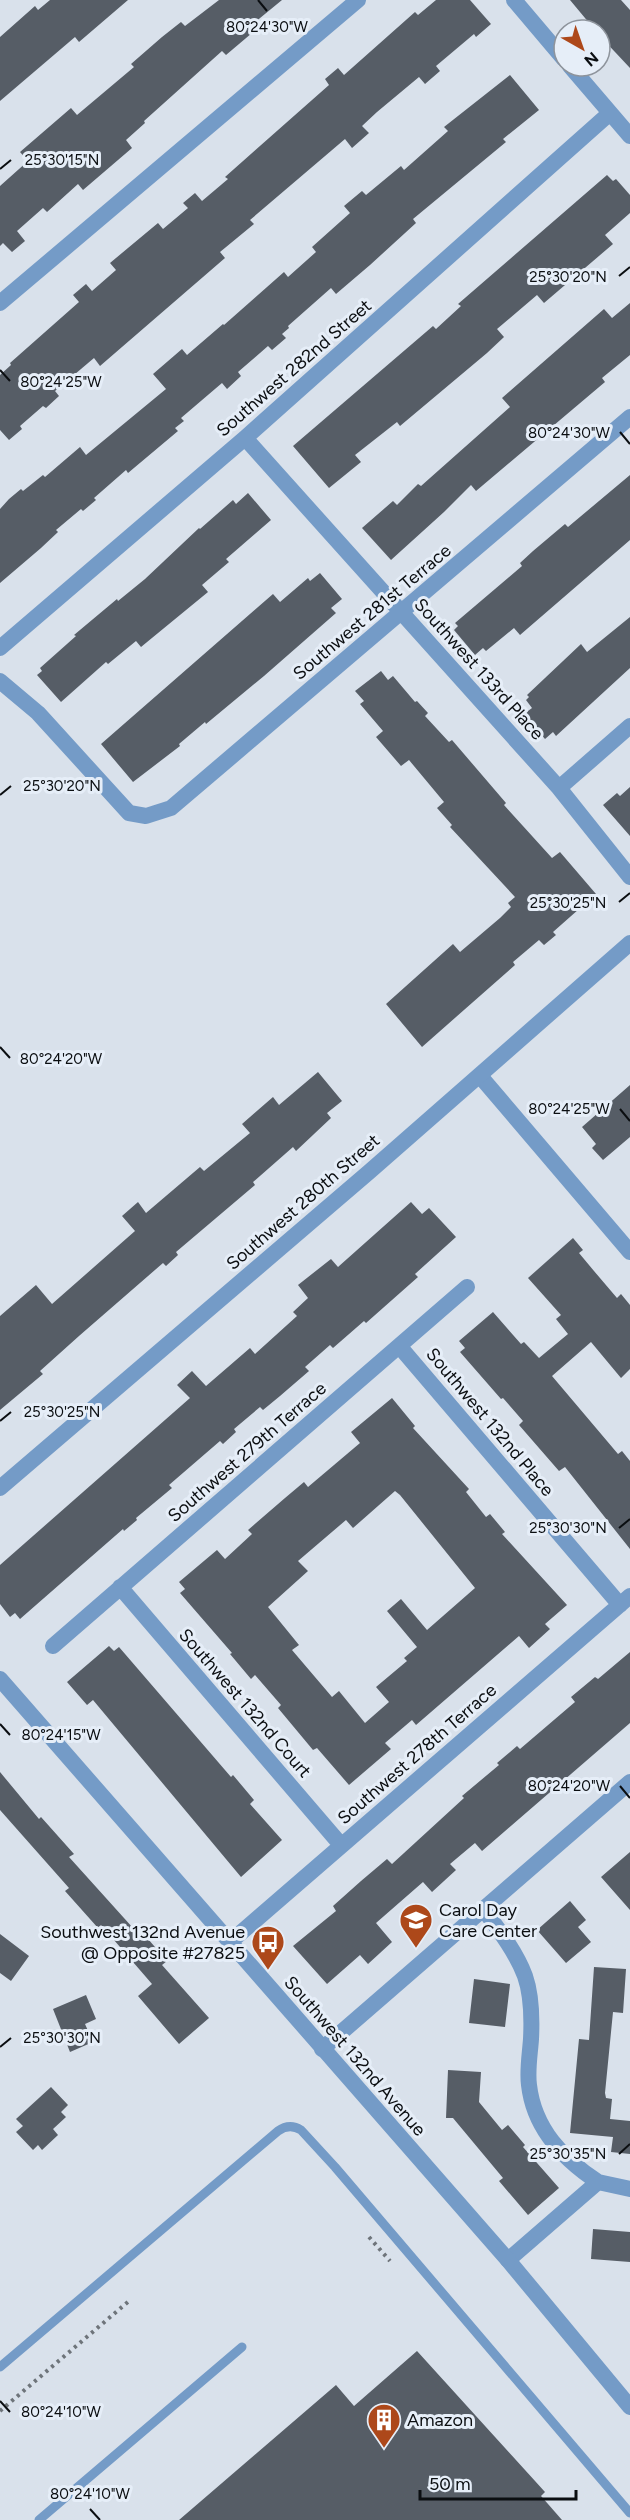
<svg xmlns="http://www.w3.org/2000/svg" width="630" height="2520" font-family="Figtree,sans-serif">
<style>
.building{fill:#565d66;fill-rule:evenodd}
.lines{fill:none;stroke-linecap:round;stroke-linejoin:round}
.path{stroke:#6e747a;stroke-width:4;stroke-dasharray:3 4.5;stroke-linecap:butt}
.service{stroke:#749bc7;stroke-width:9}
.minor{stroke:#749bc7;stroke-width:16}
.tertiary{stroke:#749bc7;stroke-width:16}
.ticks{fill:none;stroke:#0b0e11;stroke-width:2}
.labels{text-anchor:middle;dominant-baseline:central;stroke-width:6;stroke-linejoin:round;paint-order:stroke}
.street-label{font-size:18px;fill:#0b0e11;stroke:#e6eef8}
.poi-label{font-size:18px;fill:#0b0e11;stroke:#e6eef8;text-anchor:start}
.ticks-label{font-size:15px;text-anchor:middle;fill:#0b0e11;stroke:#e6eef8;stroke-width:6;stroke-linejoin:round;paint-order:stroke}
</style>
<rect width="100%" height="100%" fill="#d9e1eb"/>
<path class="building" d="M 50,0 L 128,0 L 79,42 L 75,37 L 0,101 L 0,37 L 35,6 L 38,10 Z
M 219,0 L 282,0 L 248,28 L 252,33 L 226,55 L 222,51 L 144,121 L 145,123 L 126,140 L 132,148 L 83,190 L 78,184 L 47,212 L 43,208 L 17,231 L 25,241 L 12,252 L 3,243 L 0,246 L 0,186 L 28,161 L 20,152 L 71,108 L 77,115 L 134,67 L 131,64 L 162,37 L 181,22 L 185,26 Z
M 436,0 L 470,0 L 491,24 L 476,37 L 474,34 L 436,66 L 440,71 L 425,84 L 419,77 L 377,112 L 362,126 L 369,133 L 352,148 L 345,139 L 250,220 L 254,224 L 220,252 L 225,258 L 100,366 L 94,358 L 55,391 L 59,396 L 46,408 L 43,406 L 20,426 L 22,429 L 9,440 L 0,430 L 0,375 L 11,365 L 10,363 L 79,302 L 73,295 L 86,284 L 92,291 L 116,270 L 110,263 L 158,223 L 163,229 L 188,208 L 183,203 L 195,193 L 202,201 L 228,179 L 225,177 L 329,85 L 325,79 L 338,68 L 344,75 L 415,12 L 418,15 Z
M 570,0 L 621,0 L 630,10 L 630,68 L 600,36 L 600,30 L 595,30 Z
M 510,75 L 539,110 L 503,139 L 506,142 L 413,219 L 416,223 L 370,265 L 336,294 L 331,288 L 288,326 L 289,328 L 282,334 L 286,338 L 272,350 L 268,346 L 238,372 L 241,376 L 227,389 L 222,383 L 181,418 L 184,421 L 175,428 L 178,431 L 128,473 L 126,470 L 94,498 L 96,500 L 83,511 L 81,509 L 56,530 L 58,532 L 41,548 L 0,583 L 0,509 L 9,499 L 21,489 L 23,491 L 43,475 L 45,477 L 80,447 L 86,455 L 166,389 L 153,374 L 182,349 L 187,355 L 223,324 L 224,325 L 284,272 L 288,277 L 316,252 L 312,247 L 350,213 L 344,206 L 362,191 L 366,195 L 401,166 L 404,170 L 448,131 L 444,127 Z
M 607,175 L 613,181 L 616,179 L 630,195 L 630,213 L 605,235 L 613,244 L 544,303 L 537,295 L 497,329 L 504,337 L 487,353 L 400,426 L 397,422 L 355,455 L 361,462 L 329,488 L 293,446 L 433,326 L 436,329 L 461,306 L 458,304 Z
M 630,303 L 630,355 L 602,378 L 605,382 L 476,491 L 471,485 L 444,512 L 391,560 L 362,528 L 393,501 L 397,505 L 418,484 L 421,486 L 510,407 L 502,398 L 604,309 L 612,318 Z
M 630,475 L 630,540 L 520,635 L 514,628 L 486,651 L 483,648 L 475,655 L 454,630 L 458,626 L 455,623 L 522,566 L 520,563 L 533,551 L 565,524 L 568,527 Z
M 248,493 L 271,520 L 226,559 L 229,562 L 202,585 L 208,592 L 141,647 L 136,641 L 108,664 L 106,662 L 61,702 L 37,675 L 42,671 L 40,668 L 76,636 L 74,635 L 117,599 L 118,601 L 145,579 L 199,528 L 200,529 L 233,500 L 236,504 Z
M 320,573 L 342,599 L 331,608 L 336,613 L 264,676 L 206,724 L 205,722 L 179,744 L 180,746 L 133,782 L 101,744 L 273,594 L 280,602 L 308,578 L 310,581 Z
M 630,617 L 630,668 L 556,736 L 553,732 L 545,739 L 524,714 L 532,708 L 526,700 L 529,697 L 527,695 L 581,644 L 587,652 Z
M 381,671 L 388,680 L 393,676 L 415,702 L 417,701 L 428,713 L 425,716 L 449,742 L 452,740 L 506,803 L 504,805 L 552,858 L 560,852 L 596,894 L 553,932 L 556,935 L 544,945 L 539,940 L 513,962 L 515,965 L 422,1047 L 386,1004 L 453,944 L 460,952 L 500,918 L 511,907 L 508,903 L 515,897 L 450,827 L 452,825 L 437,808 L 444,802 L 409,760 L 401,766 L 376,737 L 383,731 L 360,704 L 364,701 L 355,691 Z
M 630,787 L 630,836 L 603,805 L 617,793 L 620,796 Z
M 318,1072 L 342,1101 L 327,1113 L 331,1118 L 296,1151 L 293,1147 L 253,1182 L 255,1185 L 176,1252 L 178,1255 L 166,1266 L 163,1263 L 79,1336 L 40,1371 L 43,1374 L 0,1410 L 0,1316 L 36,1285 L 52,1304 L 135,1231 L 122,1216 L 138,1202 L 146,1213 L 200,1167 L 204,1171 L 250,1133 L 242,1124 L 273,1097 L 279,1105 Z
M 630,1085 L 630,1137 L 603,1160 L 592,1148 L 596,1144 L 582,1127 Z
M 411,1202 L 422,1214 L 429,1208 L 456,1237 L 415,1274 L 418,1277 L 366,1323 L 364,1321 L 333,1348 L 330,1345 L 305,1367 L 309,1371 L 280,1396 L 263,1410 L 260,1407 L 234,1429 L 236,1432 L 223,1444 L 220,1441 L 169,1485 L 172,1488 L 136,1518 L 137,1520 L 124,1531 L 123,1529 L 20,1619 L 15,1613 L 10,1617 L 0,1604 L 0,1565 L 190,1398 L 177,1385 L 192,1371 L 206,1386 L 250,1348 L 255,1354 L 297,1316 L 293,1312 L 308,1298 L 298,1285 L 331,1259 L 338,1267 Z
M 573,1238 L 583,1250 L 579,1253 L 594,1271 L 617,1298 L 621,1294 L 630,1305 L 630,1369 L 621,1378 L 591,1342 L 552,1376 L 618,1454 L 622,1451 L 630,1461 L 630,1549 L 565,1467 L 559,1471 L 519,1425 L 523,1421 L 503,1398 L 501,1399 L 460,1352 L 465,1348 L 459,1341 L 493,1312 L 521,1344 L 524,1342 L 539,1358 L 568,1334 L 556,1319 L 561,1315 L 528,1278 Z
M 392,1398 L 415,1426 L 413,1428 L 469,1489 L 466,1492 L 486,1517 L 490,1514 L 505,1532 L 502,1534 L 567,1605 L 545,1624 L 550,1629 L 529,1648 L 519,1636 L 416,1725 L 412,1720 L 385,1743 L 391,1749 L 349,1785 L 317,1748 L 313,1750 L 278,1708 L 281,1705 L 255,1675 L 251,1679 L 230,1654 L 232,1653 L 180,1593 L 185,1589 L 179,1582 L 217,1550 L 225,1559 L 252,1534 L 248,1530 L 285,1498 L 304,1482 L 308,1487 L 360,1443 L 351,1432 ZM 395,1491 L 400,1495 L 475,1588 L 427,1630 L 401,1599 L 387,1611 L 417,1647 L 404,1658 L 407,1661 L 376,1687 L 389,1702 L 365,1723 L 339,1691 L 332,1697 L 292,1650 L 299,1645 L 268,1607 L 308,1571 L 298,1561 L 346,1520 L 353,1528 Z
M 109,1646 L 114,1651 L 119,1647 L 231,1777 L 233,1775 L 254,1800 L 250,1804 L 282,1840 L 241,1877 L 93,1700 L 87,1705 L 67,1682 Z
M 630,1652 L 630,1723 L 482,1851 L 475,1843 L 450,1864 L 456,1870 L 432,1892 L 423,1882 L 376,1923 L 392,1942 L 368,1964 L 360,1955 L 327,1984 L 293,1946 L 336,1911 L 333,1906 L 361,1881 L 387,1859 L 392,1864 L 464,1798 L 462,1796 L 499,1765 L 497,1763 L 517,1746 L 520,1749 L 575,1702 L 571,1697 L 595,1677 L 598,1679 Z
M 0,1772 L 39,1819 L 41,1817 L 74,1854 L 69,1857 L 133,1928 L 136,1925 L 167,1961 L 162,1965 L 209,2018 L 179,2044 L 138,1996 L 152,1984 L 101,1925 L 98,1928 L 65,1891 L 69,1888 L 0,1810 Z
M 630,1852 L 630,1910 L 601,1877 Z
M 570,1901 L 586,1920 L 578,1927 L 591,1942 L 566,1963 L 537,1930 Z
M 0,1934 L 29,1956 L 11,1981 L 0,1973 Z
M 594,1967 L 626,1969 L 623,2013 L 613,2012 L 605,2093 L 606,2098 L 612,2099 L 610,2119 L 630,2121 L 630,2154 L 611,2152 L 613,2137 L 570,2133 L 579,2039 L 589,2040 Z
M 474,1979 L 510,1984 L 505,2027 L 469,2023 Z
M 86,1995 L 96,2019 L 85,2024 L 93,2042 L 70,2052 L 53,2009 Z
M 448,2070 L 481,2072 L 479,2102 L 502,2130 L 508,2125 L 525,2145 L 523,2147 L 559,2188 L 528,2215 L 499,2181 L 503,2178 L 453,2118 L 446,2118 Z
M 51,2087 L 68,2105 L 61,2112 L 66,2117 L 53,2129 L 58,2135 L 42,2150 L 38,2145 L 33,2150 L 16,2132 L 23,2126 L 16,2119 Z
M 593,2229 L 630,2232 L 630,2262 L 591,2259 Z
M 417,2351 L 545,2492 L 541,2496 L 562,2520 L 179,2520 L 336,2385 L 354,2406 Z"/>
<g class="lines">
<path class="path" d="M 369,2237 L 390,2261
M 0,2411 L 129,2301"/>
<path class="service" d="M 0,2367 L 278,2131 C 285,2126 293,2125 301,2130 L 335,2167 L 630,2513
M 39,2520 L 242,2347"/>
<path class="minor" d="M 514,0 L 564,59
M 570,66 L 630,136
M 0,303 L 358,0
M 245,438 L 559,788 L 630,877
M 0,648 L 245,438 L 610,113
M 0,681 L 38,713 L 129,813 L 146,816 L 171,808 L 630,417
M 559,788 L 630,726
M 480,1076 L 630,1252
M 400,1347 L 620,1605
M 120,1587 L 341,1845
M 53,1646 L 467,1287
M 484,1910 C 499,1930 516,1952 525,1976 C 532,1996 532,2019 531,2039 C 530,2054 527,2070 529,2085 C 534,2129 563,2159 598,2182
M 229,1943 L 630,1596
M 322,2049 L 630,1782
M 508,2260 L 598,2182 L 630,2189"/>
<path class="tertiary" d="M 0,1488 L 369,1172 L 630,943
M 0,1679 L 508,2260 L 630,2407"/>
</g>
<path class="ticks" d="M 258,0 L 267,11M 0,169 L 11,160M 619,276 L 630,267M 0,370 L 10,381M 620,432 L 630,444M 0,795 L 11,786M 619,902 L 630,893M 0,1047 L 10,1058M 620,1109 L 630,1121M 0,1421 L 11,1412M 619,1528 L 630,1519M 0,1724 L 10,1735M 620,1786 L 630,1798M 0,2047 L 11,2038M 619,2154 L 630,2144M 0,2401 L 10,2412M 90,2509 L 100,2520"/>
<defs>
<g id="school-pin" transform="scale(1.725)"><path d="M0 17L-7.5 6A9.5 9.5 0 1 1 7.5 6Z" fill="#ad481a" stroke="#e6eef8"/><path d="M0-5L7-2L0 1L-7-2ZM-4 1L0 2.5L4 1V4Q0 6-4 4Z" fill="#fff"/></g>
<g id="bus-pin" transform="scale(1.725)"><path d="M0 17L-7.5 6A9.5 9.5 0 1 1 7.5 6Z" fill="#ad481a" stroke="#e6eef8"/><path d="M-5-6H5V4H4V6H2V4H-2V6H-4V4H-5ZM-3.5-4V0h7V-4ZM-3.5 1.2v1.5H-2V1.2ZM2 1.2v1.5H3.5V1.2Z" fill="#fff"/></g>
<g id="building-pin" transform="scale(1.725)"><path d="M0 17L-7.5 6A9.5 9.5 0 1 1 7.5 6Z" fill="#ad481a" stroke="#e6eef8"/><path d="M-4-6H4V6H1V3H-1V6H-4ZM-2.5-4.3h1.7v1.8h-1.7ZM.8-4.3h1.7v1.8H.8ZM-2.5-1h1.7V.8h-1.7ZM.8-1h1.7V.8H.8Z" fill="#fff"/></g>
</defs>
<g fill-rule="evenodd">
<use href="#school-pin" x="416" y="1920"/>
<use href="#bus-pin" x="268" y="1942"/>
<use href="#building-pin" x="384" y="2420"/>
</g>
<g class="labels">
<g class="street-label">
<text transform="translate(294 368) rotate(-41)">Southwest 282nd Street</text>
<text transform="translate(372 612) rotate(-40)">Southwest 281st Terrace</text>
<text transform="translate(479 669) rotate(48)">Southwest 133rd Place</text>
<text transform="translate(303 1202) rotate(-41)">Southwest 280th Street</text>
<text transform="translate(490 1422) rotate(50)">Southwest 132nd Place</text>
<text transform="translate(247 1452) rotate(-41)">Southwest 279th Terrace</text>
<text transform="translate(245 1703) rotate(49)">Southwest 132nd Court</text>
<text transform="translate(417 1754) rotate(-41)">Southwest 278th Terrace</text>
<text transform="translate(355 2056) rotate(49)">Southwest 132nd Avenue</text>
</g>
<g class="poi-label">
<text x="439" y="1910">Carol Day<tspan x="439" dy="21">Care Center</tspan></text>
<text x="245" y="1932" text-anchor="end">Southwest 132nd Avenue<tspan x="245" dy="21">@ Opposite #27825</tspan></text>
<text x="407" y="2420">Amazon</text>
</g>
</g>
<g class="ticks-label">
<text x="267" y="32">80°24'30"W</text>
<text x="62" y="165">25°30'15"N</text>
<text x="568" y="282">25°30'20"N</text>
<text x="61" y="387">80°24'25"W</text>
<text x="569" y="438">80°24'30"W</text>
<text x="62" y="791">25°30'20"N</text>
<text x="568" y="908">25°30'25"N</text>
<text x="61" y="1064">80°24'20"W</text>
<text x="569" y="1114">80°24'25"W</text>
<text x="62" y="1417">25°30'25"N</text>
<text x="568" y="1533">25°30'30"N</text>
<text x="61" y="1740">80°24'15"W</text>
<text x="569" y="1791">80°24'20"W</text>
<text x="62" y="2043">25°30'30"N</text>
<text x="568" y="2159">25°30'35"N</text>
<text x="61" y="2417">80°24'10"W</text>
<text x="90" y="2499">80°24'10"W</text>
</g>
<g transform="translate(582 48) rotate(140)"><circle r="28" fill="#e6eef8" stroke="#8e949c" stroke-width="1.5"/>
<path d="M0-4.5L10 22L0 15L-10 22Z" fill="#ad481a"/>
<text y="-9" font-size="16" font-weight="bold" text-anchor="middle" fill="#0b0e11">N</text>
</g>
<path d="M420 2490v9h156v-9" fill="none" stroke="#0b0e11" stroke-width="3"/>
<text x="429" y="2490" font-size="18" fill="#0b0e11" stroke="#e6eef8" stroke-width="4.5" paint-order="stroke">50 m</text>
</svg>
